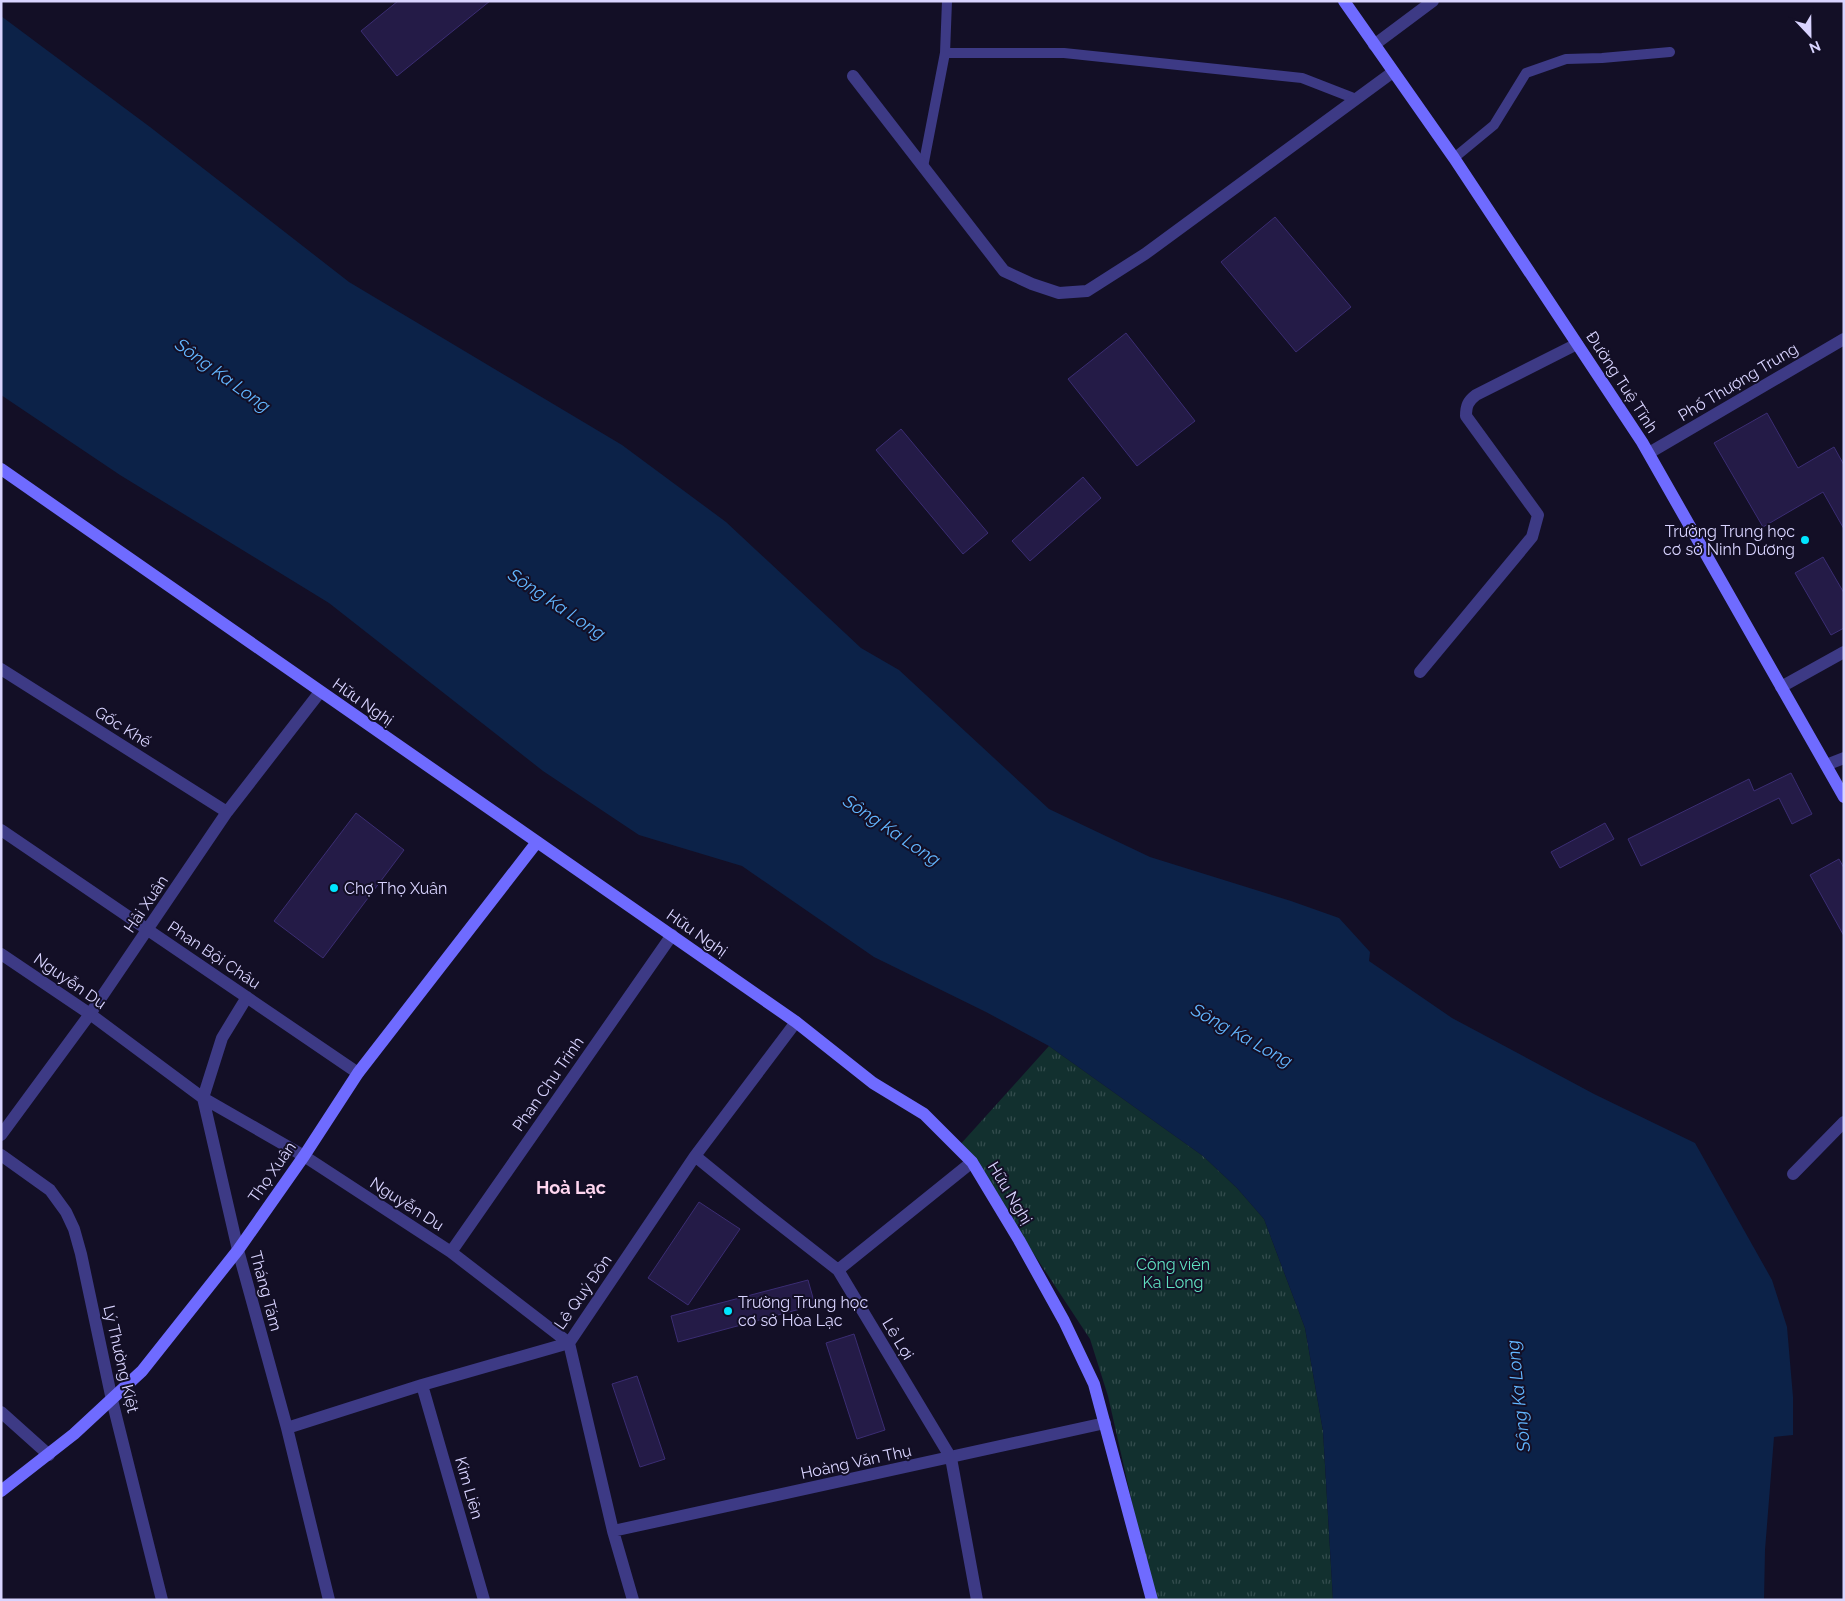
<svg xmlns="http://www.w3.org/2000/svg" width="1845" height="1601" font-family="Raleway,sans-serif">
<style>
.park{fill:url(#park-tufts)}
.water{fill:#0c2248}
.building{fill:#241b47;stroke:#3b2d73}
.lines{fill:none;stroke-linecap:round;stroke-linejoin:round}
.lane{stroke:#3d3a85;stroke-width:10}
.street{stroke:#3d3a85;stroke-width:12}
.secondary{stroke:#6f6bff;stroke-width:12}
.poi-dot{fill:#00e5ff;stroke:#130f26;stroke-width:2}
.labels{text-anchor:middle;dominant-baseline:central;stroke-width:4;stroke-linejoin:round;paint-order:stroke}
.street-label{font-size:16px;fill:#d9d4ff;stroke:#130f26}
.poi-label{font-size:16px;fill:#d9d4ff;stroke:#130f26;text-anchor:start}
.park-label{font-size:16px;fill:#5fe0c0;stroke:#130f26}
.water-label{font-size:18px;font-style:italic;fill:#62b6ff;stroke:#130f26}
.neighbourhood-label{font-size:18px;font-weight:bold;fill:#ffd6f0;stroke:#130f26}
</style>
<defs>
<pattern id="park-tufts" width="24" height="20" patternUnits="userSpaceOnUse" patternTransform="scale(1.25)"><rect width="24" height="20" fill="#12302f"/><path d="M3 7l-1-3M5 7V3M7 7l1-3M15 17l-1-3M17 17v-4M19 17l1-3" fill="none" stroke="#344d4e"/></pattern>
</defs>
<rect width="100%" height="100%" fill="#130f26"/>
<path class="park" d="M 1049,1046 L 1203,1156 L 1237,1188 L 1264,1219 L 1305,1328 L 1323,1431 L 1333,1600 L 1154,1600 L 1108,1396 L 1090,1339 L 1024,1239 L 958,1147 Z"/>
<path class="water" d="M 1,16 L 150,127 L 349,282 L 622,445 L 726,522 L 861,648 L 899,670 L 1049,809 L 1150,857 L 1291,901 L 1339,918 L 1370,952 L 1369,961 L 1452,1018 L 1594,1094 L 1695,1143 L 1772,1280 L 1787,1327 L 1793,1397 L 1793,1435 L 1774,1437 L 1765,1550 L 1764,1600 L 1333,1600 L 1323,1431 L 1305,1328 L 1264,1219 L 1237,1188 L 1203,1156 L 1049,1046 L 986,1012 L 874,957 L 742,866 L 639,835 L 543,771 L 329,603 L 120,475 L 1,395 Z"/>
<path class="building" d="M 398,1 L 490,1 L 397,76 L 361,31 Z
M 1275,217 L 1351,307 L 1296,352 L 1221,262 Z
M 1126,333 L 1195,421 L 1137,466 L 1068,379 Z
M 1767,413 L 1798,468 L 1834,447 L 1844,465 L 1844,529 L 1823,492 L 1763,527 L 1714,443 Z
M 901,429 L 988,533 L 963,554 L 876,450 Z
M 1083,477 L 1101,498 L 1030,561 L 1012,541 Z
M 1823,557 L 1844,593 L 1844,628 L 1831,635 L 1795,573 Z
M 1791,773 L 1812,814 L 1792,824 L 1779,798 L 1641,866 L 1628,839 L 1749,779 L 1754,791 Z
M 356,813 L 404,850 L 323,958 L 274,921 Z
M 1605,823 L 1614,839 L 1560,868 L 1551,852 Z
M 1839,859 L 1844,868 L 1844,936 L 1810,875 Z
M 699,1202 L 740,1229 L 688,1305 L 648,1278 Z
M 808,1280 L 815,1305 L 678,1342 L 671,1316 Z
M 854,1334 L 885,1430 L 857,1439 L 826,1343 Z
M 637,1376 L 665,1459 L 640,1467 L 612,1384 Z"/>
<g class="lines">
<path class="lane" d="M 945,53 L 1064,53 L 1302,78 L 1356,99
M 1454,158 L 1494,125 L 1526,73 L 1566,59 L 1602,58 L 1670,52
M 923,167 L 945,53 L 947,1"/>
<path class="street" d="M 1374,45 L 1433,1
M 853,76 L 1004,271 L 1032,284 L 1059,293 L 1087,291 L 1145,254 L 1393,72
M 1649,453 L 1844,339
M 1,669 L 227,812
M 1420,672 L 1532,537 L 1538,515 L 1466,416 C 1466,406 1468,401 1476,395 L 1577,344
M 1781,687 L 1844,652
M 1826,765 L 1844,758
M 1,830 L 358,1073
M 1,954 L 90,1014 L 203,1098 L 304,1156 L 451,1252 L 569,1343 L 613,1531 L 633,1600
M 247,997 L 222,1038 L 203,1098 L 238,1250 L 287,1428 L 329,1600
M 1,1135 L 90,1014 L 227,812 L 320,692
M 1,1155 L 50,1190 L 66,1212 L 74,1229 L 81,1254 L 112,1400 L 162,1600
M 695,1156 L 760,1209 L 838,1270 L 951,1458 L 977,1600
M 1793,1174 L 1844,1122
M 451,1252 L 672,935
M 838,1270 L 972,1162
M 422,1385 L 484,1600
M 1,1412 L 49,1455
M 287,1428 L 422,1385 L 569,1343 L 695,1156 L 796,1022
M 613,1531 L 1105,1423"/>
<path class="secondary" d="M 1344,1 L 1454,158 L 1642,442 L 1844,797
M 1,469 L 796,1022 L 873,1083 L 924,1114 L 972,1162 L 1019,1240 L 1064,1321 L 1094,1384 L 1152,1600
M 1,1491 L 74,1434 L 142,1371 L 238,1250 L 304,1156 L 358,1073 L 537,842"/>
</g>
<g class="poi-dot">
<circle cx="1805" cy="540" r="5"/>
<circle cx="334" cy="888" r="5"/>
<circle cx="728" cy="1311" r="5"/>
</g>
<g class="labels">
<g class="street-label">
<text transform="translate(1622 382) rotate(57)">Đường Tuệ Tĩnh</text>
<text transform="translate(1738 382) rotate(-31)">Phố Thượng Trung</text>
<text transform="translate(363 702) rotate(35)">Hữu Nghị</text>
<text transform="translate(123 727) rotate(32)">Gốc Khế</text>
<text transform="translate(146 904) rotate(-56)">Hải Xuân</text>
<text transform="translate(697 933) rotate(35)">Hữu Nghị</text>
<text transform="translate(214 955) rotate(34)">Phan Bội Châu</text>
<text transform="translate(70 981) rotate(35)">Nguyễn Du</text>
<text transform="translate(548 1084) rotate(-55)">Phan Chu Trinh</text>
<text transform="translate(272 1172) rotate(-55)">Thọ Xuân</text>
<text transform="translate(1010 1193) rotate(59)">Hữu Nghị</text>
<text transform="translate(407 1204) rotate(33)">Nguyễn Du</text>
<text transform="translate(266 1291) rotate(75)">Tháng Tám</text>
<text transform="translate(583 1292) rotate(-55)">Lê Quý Đôn</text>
<text transform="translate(898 1339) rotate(59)">Lê Lợi</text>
<text transform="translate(121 1359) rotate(77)">Lý Thường Kiệt</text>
<text transform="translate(856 1462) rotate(-12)">Hoàng Văn Thụ</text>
<text transform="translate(469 1488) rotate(74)">Kim Liên</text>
</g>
<g class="poi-label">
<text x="1795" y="531" text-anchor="end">Trường Trung học<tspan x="1795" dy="18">cơ sở Ninh Dương</tspan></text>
<text x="344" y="888">Chợ Thọ Xuân</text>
<text x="738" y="1302">Trường Trung học<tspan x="738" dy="18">cơ sở Hòa Lạc</tspan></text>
</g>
<g class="park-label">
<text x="1173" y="1264">Công viên<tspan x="1173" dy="18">Ka Long</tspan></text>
</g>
<g class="water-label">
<text transform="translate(223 375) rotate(36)">Sông Ka Long</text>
<text transform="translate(557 604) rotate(34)">Sông Ka Long</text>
<text transform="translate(892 830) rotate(34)">Sông Ka Long</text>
<text transform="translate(1242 1035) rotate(29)">Sông Ka Long</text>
<text transform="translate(1518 1396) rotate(-96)">Sông Ka Long</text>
</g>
<g class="neighbourhood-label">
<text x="571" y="1187">Hoà Lạc</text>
</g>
</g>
<rect width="1845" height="1601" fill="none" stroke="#d9d4ff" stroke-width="5"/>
<g transform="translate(1810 35) rotate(158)" stroke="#130f26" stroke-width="4" paint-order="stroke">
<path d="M0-4L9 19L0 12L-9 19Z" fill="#d9d4ff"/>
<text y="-8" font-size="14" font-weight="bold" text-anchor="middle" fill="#d9d4ff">N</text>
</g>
</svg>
